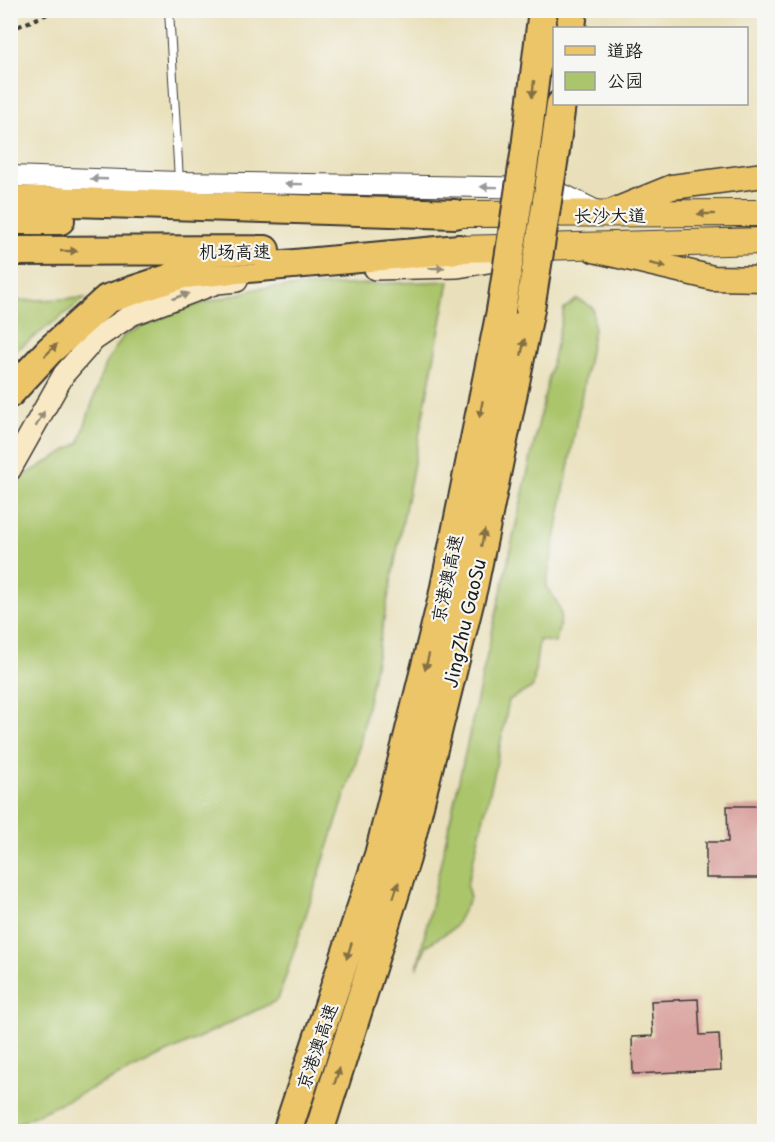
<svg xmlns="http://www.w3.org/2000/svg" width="775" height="1142" font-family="'Playpen Sans','LXGW WenKai TC',sans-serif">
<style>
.green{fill:#aac56b;stroke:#637044;stroke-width:1.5}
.building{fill:#daa4a1}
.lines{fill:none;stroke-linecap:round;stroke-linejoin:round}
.service-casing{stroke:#3b3934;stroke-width:10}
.tertiary-casing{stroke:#3b3934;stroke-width:22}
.secondary-casing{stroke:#3b3934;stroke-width:24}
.primary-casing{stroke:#3b3934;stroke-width:27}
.trunk-casing{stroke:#3b3934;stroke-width:28}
.motorway-casing{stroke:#3b3934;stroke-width:32}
.path{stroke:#3b3934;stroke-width:4;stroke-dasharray:4.5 4.5;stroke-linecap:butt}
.service{stroke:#fff;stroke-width:8}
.tertiary{stroke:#fff;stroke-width:20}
.secondary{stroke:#f8e8c3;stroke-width:21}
.primary{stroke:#edc569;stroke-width:24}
.trunk{stroke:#edc569;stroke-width:26}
.motorway{stroke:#edc569;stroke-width:28}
.motorway-bridge-casing{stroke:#3b3934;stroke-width:32;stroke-linecap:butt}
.motorway-bridge{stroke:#edc569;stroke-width:28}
.oneway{fill:#847042}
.oneway2{fill:#999}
.oneway3{fill:#958c78}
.labels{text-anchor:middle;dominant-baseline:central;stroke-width:4.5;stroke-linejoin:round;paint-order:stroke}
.street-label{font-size:18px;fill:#1c1c1c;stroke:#f6f6f2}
</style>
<rect width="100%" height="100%" fill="#f6f6f2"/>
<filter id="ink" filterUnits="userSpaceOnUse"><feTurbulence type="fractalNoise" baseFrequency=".0167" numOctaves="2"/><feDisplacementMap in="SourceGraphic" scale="12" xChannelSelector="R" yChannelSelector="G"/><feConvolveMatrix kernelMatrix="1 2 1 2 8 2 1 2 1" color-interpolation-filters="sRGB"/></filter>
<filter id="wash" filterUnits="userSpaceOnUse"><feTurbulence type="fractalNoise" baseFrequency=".008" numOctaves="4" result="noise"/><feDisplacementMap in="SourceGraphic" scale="24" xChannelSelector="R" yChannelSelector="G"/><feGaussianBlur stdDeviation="1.35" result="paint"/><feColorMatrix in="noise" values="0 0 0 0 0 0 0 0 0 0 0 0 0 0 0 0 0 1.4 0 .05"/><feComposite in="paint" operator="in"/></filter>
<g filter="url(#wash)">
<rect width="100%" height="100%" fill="#e9e0bb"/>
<path class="green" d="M 449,281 L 357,759 L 278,1000 L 11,1127 L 11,496 L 22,477 L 79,443 L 105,364 L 124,335 L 182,309 L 260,288 Z
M 86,298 L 14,352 L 11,356 L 11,301 Z
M 577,299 L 593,308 L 594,329 L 546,587 C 565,609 563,616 555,643 L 539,640 L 533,687 L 509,700 L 495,771 L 467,886 L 470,898 L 454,928 L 426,946 L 417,969 L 564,309 Z"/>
<g id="blocks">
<path class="building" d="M 727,806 L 764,806 L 764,878 L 706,878 L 706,842 L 728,842 Z
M 698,999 L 700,1035 L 719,1034 L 721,1070 L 633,1074 L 632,1037 L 653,1036 L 651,1001 Z"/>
</g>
</g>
<g filter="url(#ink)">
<use href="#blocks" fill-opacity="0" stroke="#3b3934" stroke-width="1.5"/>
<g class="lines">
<g class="service-casing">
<path id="service" d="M 169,10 L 179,180"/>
</g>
<g class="tertiary-casing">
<path id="tertiary" d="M 10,176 L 179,182 L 550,188 L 599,212"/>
</g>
<g class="secondary-casing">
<path id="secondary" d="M 375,269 L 458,267 L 523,256
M 10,470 L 64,374 L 94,340 L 131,315 L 217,283 L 237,281"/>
</g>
<g class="primary-casing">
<path id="primary" d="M 608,213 L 672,187 L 764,175
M 594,250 L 713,278 L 764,279"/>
</g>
<g class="trunk-casing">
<path id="trunk" d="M 455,214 L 764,213
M 459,249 L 764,241"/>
</g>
<g class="motorway-casing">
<path id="motorway" d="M 571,28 L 573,10
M 526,148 L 543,10
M 555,150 L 561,104
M 10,200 L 455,214
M 10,220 L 60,220
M 10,251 L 265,250
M 10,393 L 49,351 L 107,299 L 183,274 L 459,249
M 287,1132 L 379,855 L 443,597 L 501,311
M 319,1132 L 406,858 L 473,587 L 530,309"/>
</g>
<path class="path" d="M 360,10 L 373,10
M 10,30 L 57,10"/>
<use href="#service" class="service"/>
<use href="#tertiary" class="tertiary"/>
<use href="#secondary" class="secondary"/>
<use href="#primary" class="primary"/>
<use href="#trunk" class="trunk"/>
<use href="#motorway" class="motorway"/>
<g class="motorway-bridge-casing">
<path id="motorway-bridge" d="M 530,309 L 555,150
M 501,311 L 526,148"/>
</g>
<use href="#motorway-bridge" class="motorway-bridge"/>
</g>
<defs><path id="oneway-solid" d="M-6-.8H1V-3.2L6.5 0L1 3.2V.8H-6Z" transform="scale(1.5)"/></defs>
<g class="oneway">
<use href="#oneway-solid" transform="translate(533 89) rotate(97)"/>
<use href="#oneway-solid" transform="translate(706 214) rotate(180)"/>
<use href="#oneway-solid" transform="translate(69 251)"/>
<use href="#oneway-solid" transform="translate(658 265) rotate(13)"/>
<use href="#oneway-solid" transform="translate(523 347) rotate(-78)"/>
<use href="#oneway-solid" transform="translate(51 350) rotate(-44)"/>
<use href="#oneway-solid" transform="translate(481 409) rotate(101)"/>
<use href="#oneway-solid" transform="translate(483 538) rotate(-78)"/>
<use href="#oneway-solid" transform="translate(427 662) rotate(104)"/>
<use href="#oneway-solid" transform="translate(396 890) rotate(-72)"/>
<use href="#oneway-solid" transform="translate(349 951) rotate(108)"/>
<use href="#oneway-solid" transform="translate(337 1076) rotate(-72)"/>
</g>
<g class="oneway2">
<use href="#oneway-solid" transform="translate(99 179) rotate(-178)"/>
<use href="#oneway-solid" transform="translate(294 184) rotate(-179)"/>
<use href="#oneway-solid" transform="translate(489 187) rotate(-179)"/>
</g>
<g class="oneway3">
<use href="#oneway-solid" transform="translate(436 268) rotate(-1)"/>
<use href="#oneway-solid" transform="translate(181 296) rotate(-20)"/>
<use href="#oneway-solid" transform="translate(40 419) rotate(-61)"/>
</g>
</g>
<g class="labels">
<g class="street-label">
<text x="610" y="214">长沙大道</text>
<text x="235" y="250">机场高速</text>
<text transform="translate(446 578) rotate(-78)">京港澳高速</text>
<text transform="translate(464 623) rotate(-77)">JingZhu GaoSu</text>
<text transform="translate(316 1046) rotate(-71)">京港澳高速</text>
</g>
</g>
<rect width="775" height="1142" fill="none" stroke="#f6f6f2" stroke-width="36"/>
<rect x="553" y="27" width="195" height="78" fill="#f6f6f2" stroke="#9f9f9c" stroke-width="1.5"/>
<rect x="565" y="46" width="30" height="9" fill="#edc569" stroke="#9f9f9c" stroke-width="1.5"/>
<text x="607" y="57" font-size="18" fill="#1c1c1c">道路</text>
<rect x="565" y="72" width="30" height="18" fill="#aac56b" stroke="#9f9f9c" stroke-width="1.5"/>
<text x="607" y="87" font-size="18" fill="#1c1c1c">公园</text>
</svg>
